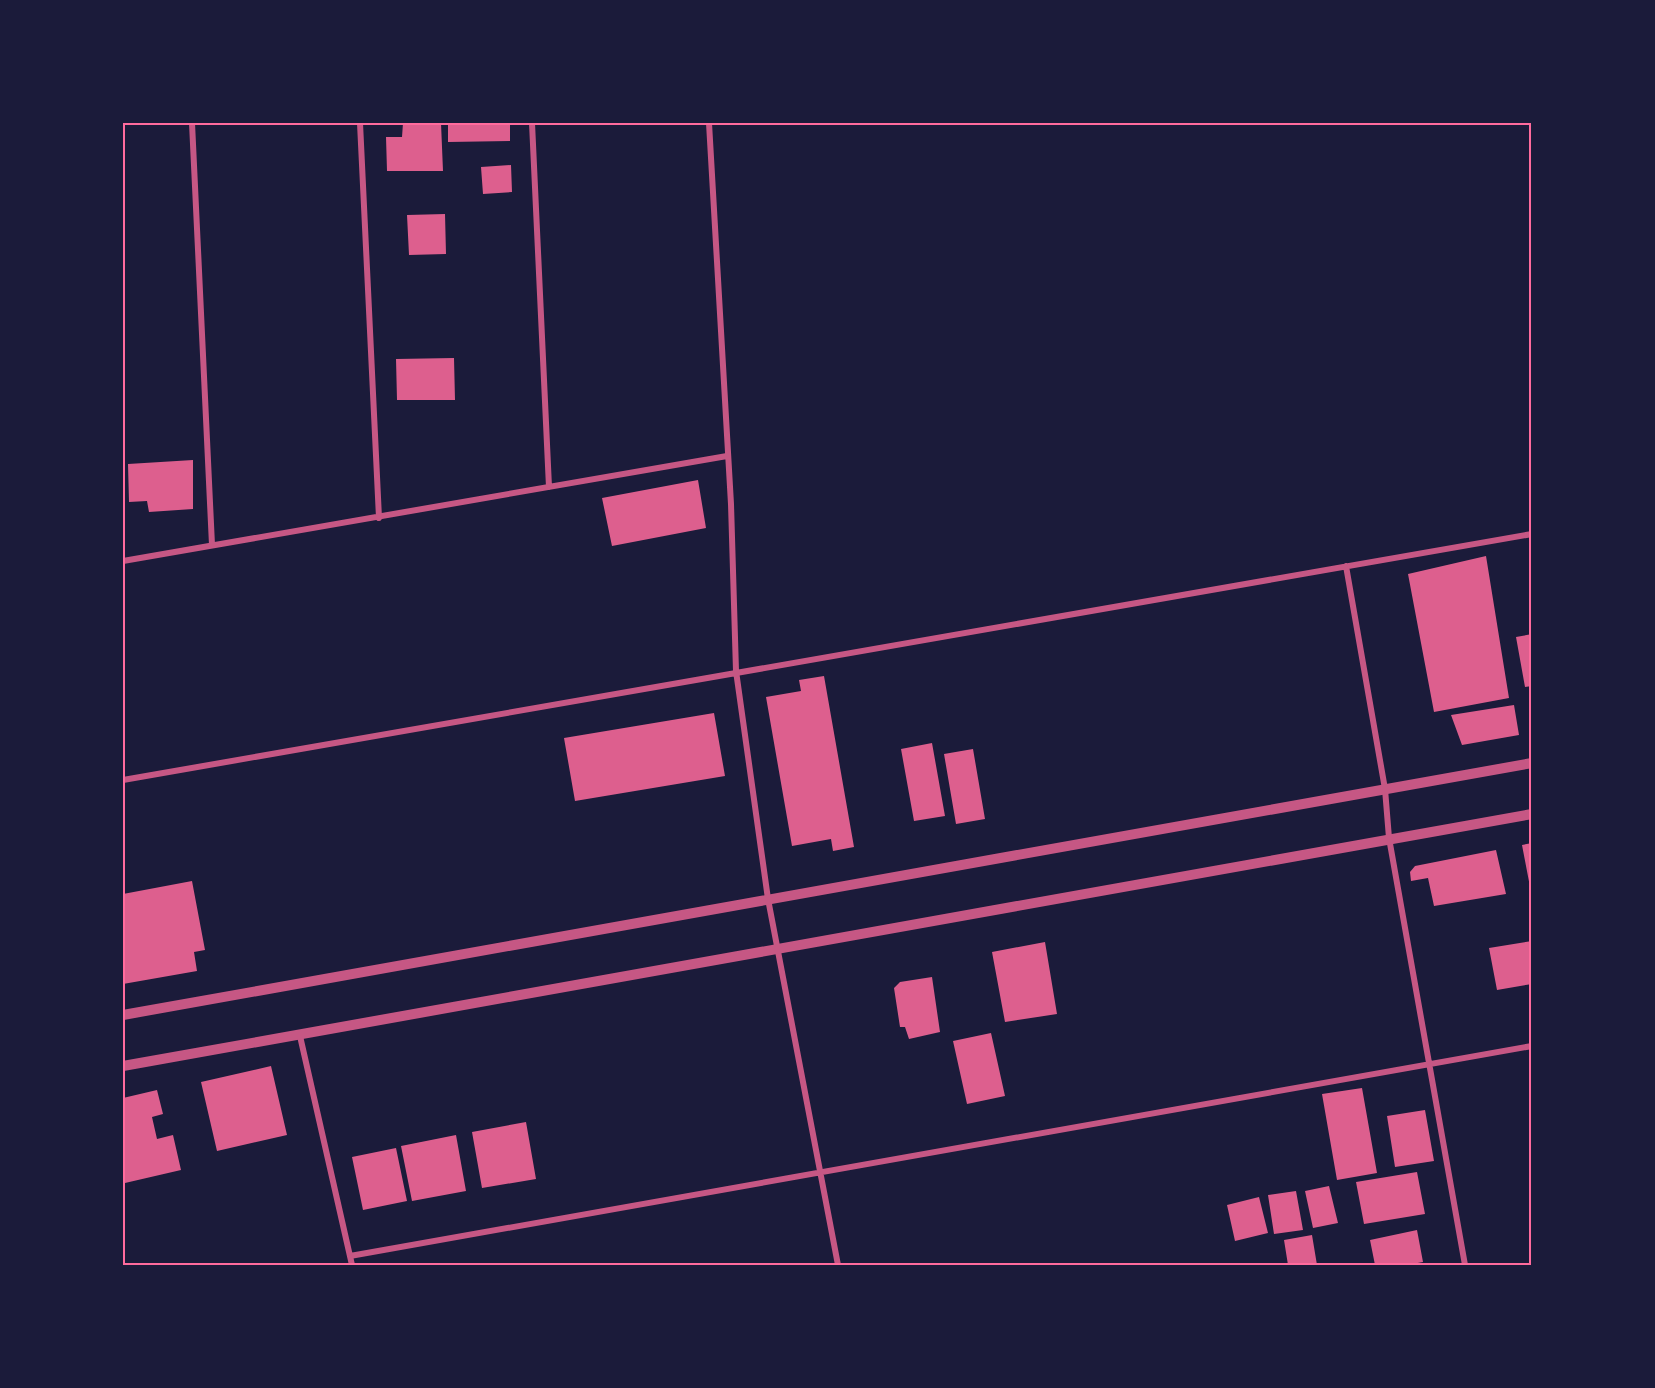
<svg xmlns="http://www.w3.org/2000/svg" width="1655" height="1388" font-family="'PT Sans Narrow',sans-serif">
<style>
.building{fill:#dd5f8e}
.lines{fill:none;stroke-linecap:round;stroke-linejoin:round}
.minor{stroke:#c65784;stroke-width:6}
.tertiary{stroke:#c65784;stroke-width:10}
.neatline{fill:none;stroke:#ff6b9d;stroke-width:2}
</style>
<rect width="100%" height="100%" fill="#1b1b3a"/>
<path class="building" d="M 403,123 L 441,123 L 443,171 L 387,171 L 386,137 L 402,137 Z
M 448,123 L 510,123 L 510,141 L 448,142 Z
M 511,165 L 512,192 L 483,194 L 481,167 Z
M 445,214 L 446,254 L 409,255 L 407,215 Z
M 454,358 L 455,400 L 397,400 L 396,359 Z
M 193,460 L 193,509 L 149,512 L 147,501 L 129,502 L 128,464 Z
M 698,480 L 706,528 L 612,546 L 602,498 Z
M 1486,556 L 1509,698 L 1434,712 L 1408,574 Z
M 1532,634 L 1532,686 L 1525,687 L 1516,637 Z
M 824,676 L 854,847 L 833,851 L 831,839 L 792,846 L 766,697 L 801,691 L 799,680 Z
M 1514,705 L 1519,735 L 1462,745 L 1451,715 Z
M 714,713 L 725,776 L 575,801 L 564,738 Z
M 932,743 L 945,816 L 914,821 L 901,749 Z
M 973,749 L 985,819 L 956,824 L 944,754 Z
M 1532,843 L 1532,892 L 1531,892 L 1522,845 Z
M 1496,850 L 1506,894 L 1434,906 L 1428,878 L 1411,881 L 1410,872 L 1415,866 Z
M 192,881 L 205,950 L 194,952 L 197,971 L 123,984 L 123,894 Z
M 1532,941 L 1532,984 L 1497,990 L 1489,948 Z
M 1045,942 L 1057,1014 L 1005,1022 L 992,952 Z
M 932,977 L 940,1032 L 909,1039 L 905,1027 L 900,1027 L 894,988 L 900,982 Z
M 991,1033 L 1005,1096 L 967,1104 L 953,1041 Z
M 271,1066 L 287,1135 L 217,1151 L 201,1082 Z
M 1362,1088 L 1377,1173 L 1337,1180 L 1322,1094 Z
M 157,1090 L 163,1114 L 152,1117 L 157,1139 L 173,1135 L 181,1170 L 125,1183 L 123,1172 L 123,1098 Z
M 1425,1110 L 1434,1161 L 1395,1167 L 1387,1116 Z
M 526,1122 L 536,1179 L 482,1188 L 472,1132 Z
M 456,1135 L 466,1191 L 412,1201 L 401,1146 Z
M 396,1148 L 407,1201 L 363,1210 L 352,1157 Z
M 1417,1172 L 1425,1214 L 1364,1224 L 1356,1182 Z
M 1329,1186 L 1338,1223 L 1313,1228 L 1305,1191 Z
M 1296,1191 L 1303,1230 L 1274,1234 L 1268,1195 Z
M 1259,1197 L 1268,1233 L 1235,1241 L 1227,1205 Z
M 1417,1230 L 1423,1262 L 1407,1265 L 1375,1265 L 1370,1240 Z
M 1312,1235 L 1317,1265 L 1288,1265 L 1284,1240 Z"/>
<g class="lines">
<path class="minor" d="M 192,123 L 212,545
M 360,123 L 379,518
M 532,123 L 549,487
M 709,123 L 731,504 L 736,671 L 768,899 L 838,1265
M 123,561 L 727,456
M 1346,566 L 1385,789 L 1389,838 L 1465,1265
M 123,780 L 1532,534
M 300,1036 L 352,1265
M 350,1256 L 1532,1046"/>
<path class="tertiary" d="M 123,1015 L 1532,763
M 123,1066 L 1532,814"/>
</g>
<rect width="1655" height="1388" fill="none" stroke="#1b1b3a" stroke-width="249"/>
<rect x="124" y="124" width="1406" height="1140" class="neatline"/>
</svg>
